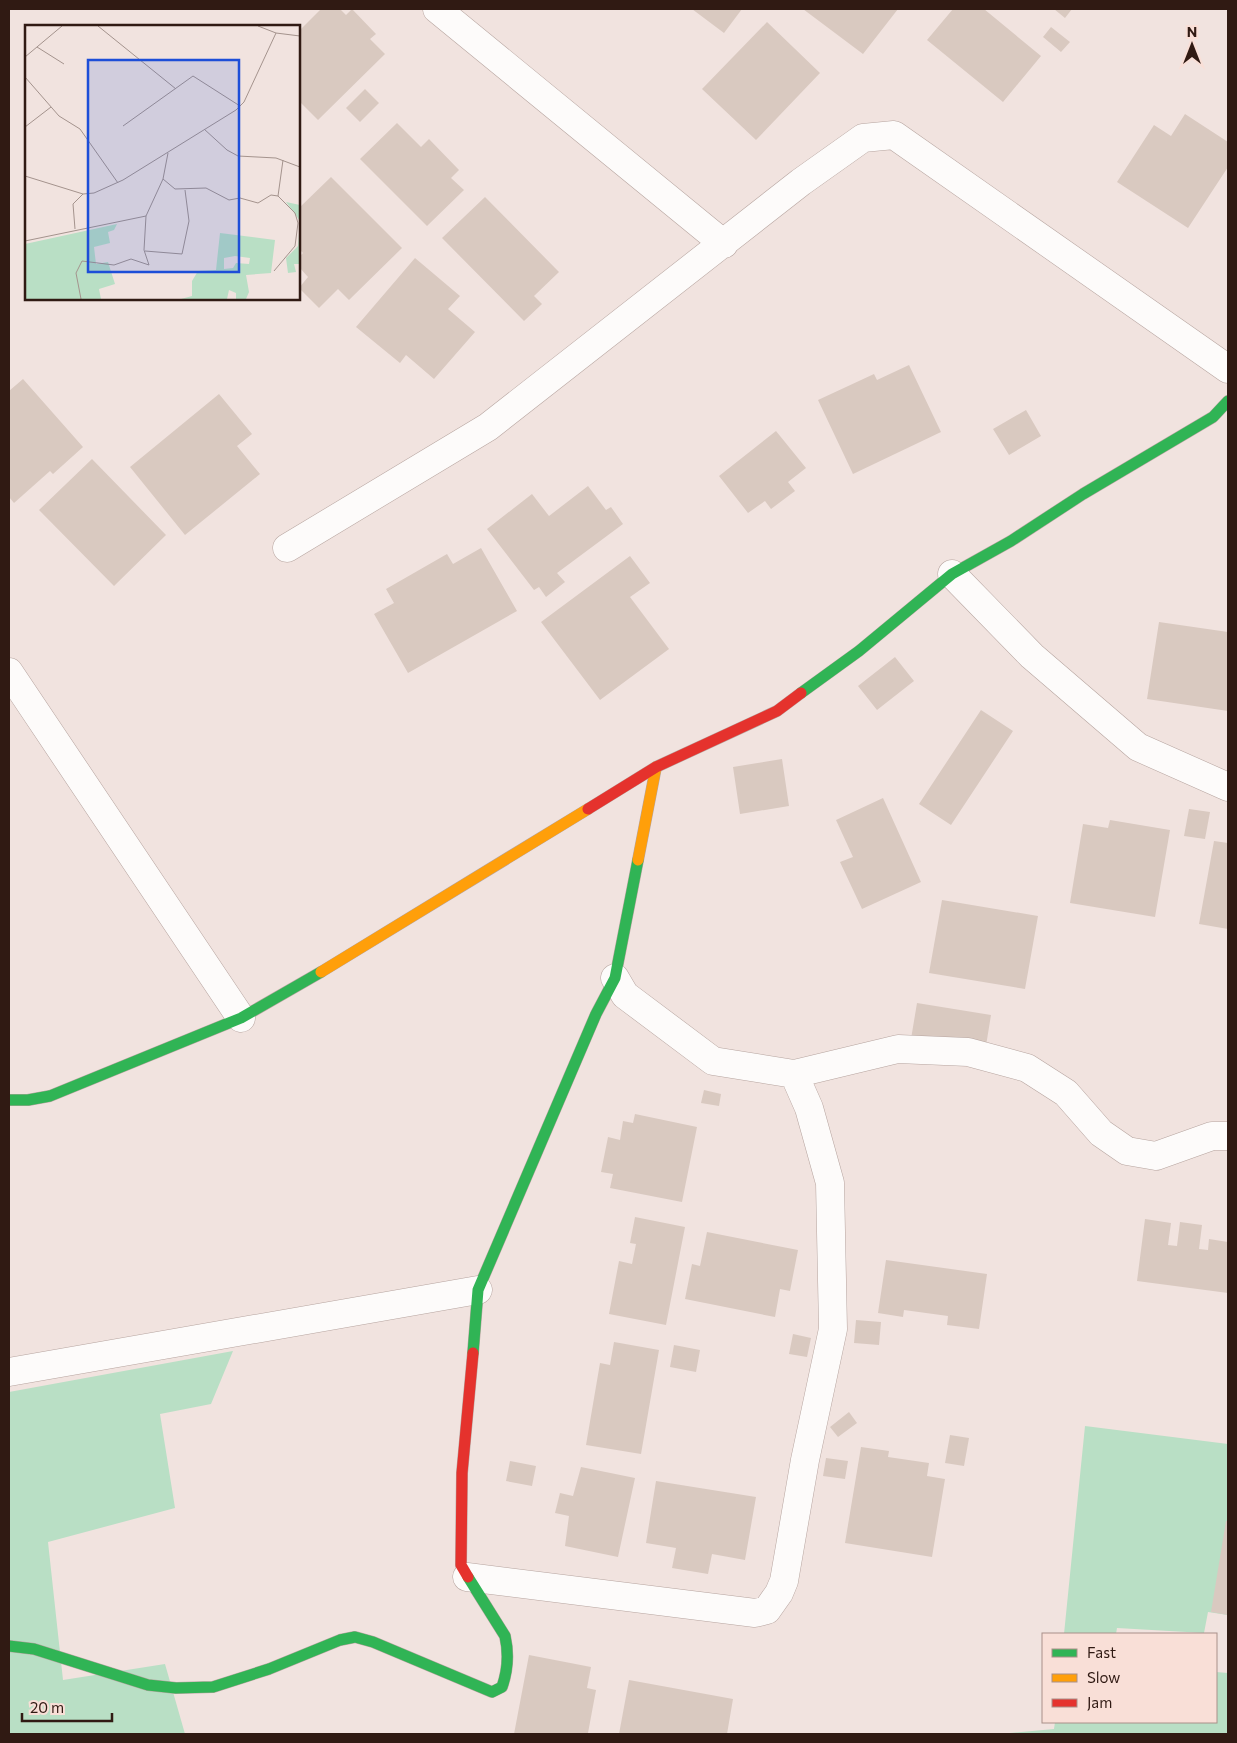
<svg xmlns="http://www.w3.org/2000/svg" width="1237" height="1743" font-family="Commissioner,sans-serif">
<style>
.green{fill:#b9dfc5}
.building{fill:#d9c9c0}
.lines{fill:none;stroke-linecap:round;stroke-linejoin:round}
.street-casing{stroke:#b6a49f;stroke-width:29}
.fast-casing{stroke:#b6a49f;stroke-width:12}
.slow-casing{stroke:#b6a49f;stroke-width:12}
.jam-casing{stroke:#b6a49f;stroke-width:12}
.street{stroke:#fdfbfa;stroke-width:28}
.fast{stroke:#30b455;stroke-width:11}
.slow{stroke:#ff9f0a;stroke-width:11}
.jam{stroke:#e5322d;stroke-width:11}
.inset-road{fill:none;stroke:#a4938d;stroke-width:1}
.view{fill:#1d4ed8;fill-opacity:0.15;stroke:#1d4ed8;stroke-width:2.5}
.inset-edge{fill:none;stroke:#301a13;stroke-width:2.5}
</style>
<rect width="100%" height="100%" fill="#f1e3df"/>
<path class="green" d="M 233,1351 L 211,1404 L 160,1414 L 175,1508 L 48,1542 L 63,1680 L 165,1664 L 185,1734 L 9,1734 L 9,1392 Z
M 1085,1426 L 1228,1444 L 1228,1615 L 1208,1612 L 1204,1633 L 1117,1628 L 1116,1634 L 1064,1634 Z
M 1216,1672 L 1228,1673 L 1228,1734 L 999,1734 L 1054,1729 L 1055,1722 L 1216,1722 Z"/>
<path class="building" d="M 321,9 L 340,9 L 346,15 L 352,9 L 376,34 L 370,39 L 385,54 L 318,120 L 299,101 L 299,31 Z
M 692,9 L 742,9 L 724,33 Z
M 803,9 L 898,9 L 863,54 Z
M 953,9 L 984,9 L 1041,56 L 1003,102 L 927,40 Z
M 1054,9 L 1072,9 L 1065,18 Z
M 767,22 L 820,73 L 756,140 L 702,89 Z
M 1051,27 L 1070,42 L 1061,52 L 1043,37 Z
M 365,89 L 379,103 L 360,122 L 346,108 Z
M 1185,114 L 1228,142 L 1228,167 L 1188,228 L 1117,182 L 1154,125 L 1171,136 Z
M 397,123 L 421,147 L 429,139 L 459,170 L 451,178 L 464,190 L 427,226 L 360,159 Z
M 331,177 L 402,248 L 349,300 L 338,289 L 319,308 L 299,288 L 308,277 L 299,267 L 299,257 L 303,253 L 299,249 L 299,208 Z
M 485,197 L 559,272 L 534,296 L 542,304 L 524,321 L 442,238 Z
M 415,258 L 460,296 L 448,309 L 475,332 L 434,379 L 406,355 L 400,363 L 356,327 Z
M 909,365 L 941,432 L 853,474 L 818,400 L 874,374 L 877,380 Z
M 23,379 L 83,447 L 53,474 L 50,471 L 14,503 L 9,497 L 9,391 Z
M 219,394 L 252,434 L 237,446 L 260,474 L 185,535 L 130,467 Z
M 1026,410 L 1041,436 L 1009,455 L 993,429 Z
M 776,431 L 806,468 L 788,482 L 795,491 L 771,509 L 765,501 L 748,513 L 719,476 Z
M 92,459 L 166,535 L 114,586 L 39,510 Z
M 588,486 L 606,510 L 611,507 L 623,524 L 557,573 L 565,582 L 546,597 L 539,587 L 534,590 L 487,529 L 532,494 L 549,516 Z
M 481,548 L 517,611 L 408,673 L 374,614 L 394,603 L 386,589 L 447,554 L 453,564 Z
M 630,556 L 650,583 L 630,597 L 669,649 L 600,700 L 541,622 Z
M 1159,622 L 1228,632 L 1228,711 L 1147,699 Z
M 895,657 L 914,681 L 877,710 L 858,686 Z
M 981,710 L 1013,731 L 951,825 L 919,804 Z
M 782,759 L 789,806 L 740,814 L 733,767 Z
M 883,798 L 921,882 L 862,909 L 840,862 L 853,857 L 836,820 Z
M 1189,809 L 1210,812 L 1205,839 L 1184,836 Z
M 1110,820 L 1170,830 L 1155,917 L 1070,903 L 1083,824 L 1108,828 Z
M 1214,841 L 1228,843 L 1228,929 L 1199,924 Z
M 942,900 L 1038,916 L 1025,989 L 929,973 Z
M 917,1003 L 991,1015 L 985,1052 L 911,1039 Z
M 704,1090 L 721,1094 L 719,1106 L 701,1103 Z
M 635,1114 L 697,1127 L 682,1202 L 610,1188 L 613,1174 L 601,1172 L 608,1137 L 620,1140 L 623,1121 L 633,1123 Z
M 635,1217 L 685,1227 L 666,1325 L 609,1314 L 619,1261 L 632,1264 L 636,1244 L 630,1243 Z
M 1145,1219 L 1171,1223 L 1168,1245 L 1177,1246 L 1180,1222 L 1202,1225 L 1199,1249 L 1208,1250 L 1209,1239 L 1228,1242 L 1228,1293 L 1137,1281 Z
M 707,1232 L 798,1250 L 790,1291 L 780,1289 L 775,1317 L 685,1299 L 692,1264 L 700,1266 Z
M 886,1260 L 987,1274 L 979,1329 L 947,1325 L 948,1316 L 904,1310 L 903,1317 L 878,1313 Z
M 856,1320 L 881,1322 L 879,1345 L 854,1343 Z
M 793,1334 L 811,1338 L 807,1357 L 789,1354 Z
M 614,1342 L 659,1350 L 641,1454 L 586,1445 L 600,1363 L 610,1365 Z
M 674,1345 L 700,1350 L 696,1372 L 670,1367 Z
M 849,1412 L 857,1423 L 838,1437 L 830,1427 Z
M 950,1435 L 969,1438 L 964,1466 L 945,1463 Z
M 861,1447 L 889,1451 L 888,1457 L 929,1463 L 927,1476 L 945,1479 L 932,1557 L 845,1543 Z
M 826,1458 L 848,1461 L 845,1479 L 823,1476 Z
M 510,1461 L 536,1466 L 532,1486 L 506,1481 Z
M 581,1467 L 635,1478 L 618,1557 L 565,1546 L 569,1516 L 555,1513 L 560,1493 L 573,1496 Z
M 656,1481 L 756,1497 L 745,1560 L 712,1554 L 708,1574 L 672,1568 L 676,1548 L 646,1543 Z
M 1226,1521 L 1228,1521 L 1228,1615 L 1211,1612 Z
M 529,1655 L 591,1667 L 587,1688 L 596,1690 L 588,1733 L 514,1734 Z
M 629,1680 L 733,1699 L 727,1734 L 619,1734 Z"/>
<g class="lines">
<g class="street-casing">
<path id="street" d="M 437,9 L 724,244
M 287,548 L 488,427 L 801,182 L 863,138 L 894,135 L 1228,369
M 952,574 L 1032,656 L 1138,747 L 1228,787
M 9,672 L 241,1018
M 615,978 L 625,995 L 713,1061 L 794,1074 L 898,1049 L 968,1052 L 1027,1068 L 1066,1093 L 1101,1133 L 1127,1151 L 1156,1156 L 1212,1136 L 1228,1136
M 9,1372 L 478,1290
M 467,1577 L 755,1613 L 767,1610 L 779,1593 L 784,1581 L 805,1460 L 833,1329 L 830,1183 L 809,1108 L 794,1074"/>
</g>
<g class="fast-casing">
<path id="fast" d="M 801,693 L 859,651 L 952,574 L 1011,541 L 1083,494 L 1213,417 L 1228,401
M 9,1100 L 28,1100 L 50,1096 L 241,1018 L 321,972
M 473,1353 L 478,1290 L 596,1014 L 615,978 L 638,860
M 9,1646 L 34,1649 L 148,1685 L 176,1688 L 213,1687 L 269,1669 L 340,1640 L 355,1637 L 373,1642 L 492,1692 L 502,1687 C 508,1670 509,1654 505,1636 L 468,1577"/>
</g>
<g class="slow-casing">
<path id="slow" d="M 638,860 L 656,767
M 321,972 L 588,809"/>
</g>
<g class="jam-casing">
<path id="jam" d="M 588,809 L 656,767 L 777,711 L 801,693
M 468,1577 L 461,1565 L 462,1473 L 473,1353"/>
</g>
<use href="#street" class="street"/>
<use href="#fast" class="fast"/>
<use href="#slow" class="slow"/>
<use href="#jam" class="jam"/>
</g>
<g transform="translate(25 25)">
<rect width="275" height="275" fill="#f1e3df"/>
<path d="M 261,177 L 275,180 L 275,239 L 269,239 L 271,247 L 263,248 L 261,233 L 273,221 L 275,196 ZM 92,199 L 89,205 L 83,207 L 85,218 L 69,222 L 71,239 L 83,237 L 90,259 L 74,264 L 76,274 L 0,274 L 0,219 ZM 195,208 L 250,215 L 246,248 L 221,250 L 224,267 L 221,274 L 211,274 L 211,268 L 204,265 L 202,274 L 156,274 L 167,271 L 167,256 L 173,246 L 191,245 ZM 210,231 L 225,233 L 224,239 L 211,238 L 208,243 L 199,244 L 199,233 Z" fill="#b9dfc5" fill-rule="evenodd"/>
<path class="inset-road" d="M 73,1 L 151,64M 233,1 L 251,8 L 275,11M 12,22 L 39,39M 0,32 L 37,1M 0,52 L 34,91 L 55,104 L 93,158M 98,101 L 168,51 L 215,81M 0,102 L 26,82M 179,104 L 202,125 L 213,131 L 251,133 L 275,142M 0,151 L 58,169 L 69,168 L 98,155 L 211,85 L 219,77 L 251,8M 138,154 L 150,164 L 181,163 L 204,175 L 215,173 L 233,178 L 246,170 L 253,171 L 270,188 L 273,198 L 270,221 L 249,246M 253,171 L 258,135M 50,204 L 48,179 L 58,169M 0,216 L 121,191M 120,226 L 157,229 L 164,196 L 160,165M 56,274 L 51,248 L 57,236 L 89,240 L 106,234 L 124,240 L 119,225 L 121,191 L 138,154 L 143,128"/>
<path class="view" d="M 63,35 L 214,35 L 214,247 L 63,247 Z"/>
<rect width="275" height="275" class="inset-edge"/>
</g>
<rect width="1237" height="1743" fill="none" stroke="#301a13" stroke-width="20"/>
<rect x="1042" y="1633" width="175" height="90" fill="#f9dfd7" stroke="#a99089"/>
<rect x="1052" y="1649" width="25" height="8" fill="#30b455" stroke="#a99089"/>
<text x="1087" y="1658" font-size="15" fill="#301a13">Fast</text>
<rect x="1052" y="1674" width="25" height="8" fill="#ff9f0a" stroke="#a99089"/>
<text x="1087" y="1683" font-size="15" fill="#301a13">Slow</text>
<rect x="1052" y="1699" width="25" height="8" fill="#e5322d" stroke="#a99089"/>
<text x="1087" y="1708" font-size="15" fill="#301a13">Jam</text>
<g transform="translate(1192 45)" stroke="#f9dfd7" stroke-width="4" paint-order="stroke">
<path d="M0-4L9 19L0 12L-9 19Z" fill="#301a13"/>
<text y="-8" font-size="14" font-weight="bold" text-anchor="middle" fill="#301a13">N</text>
</g>
<path d="M22 1713v8h90v-8" fill="none" stroke="#301a13" stroke-width="2.5"/>
<text x="30" y="1713" font-size="15" fill="#301a13" stroke="#f9dfd7" stroke-width="4" paint-order="stroke">20 m</text>
</svg>
